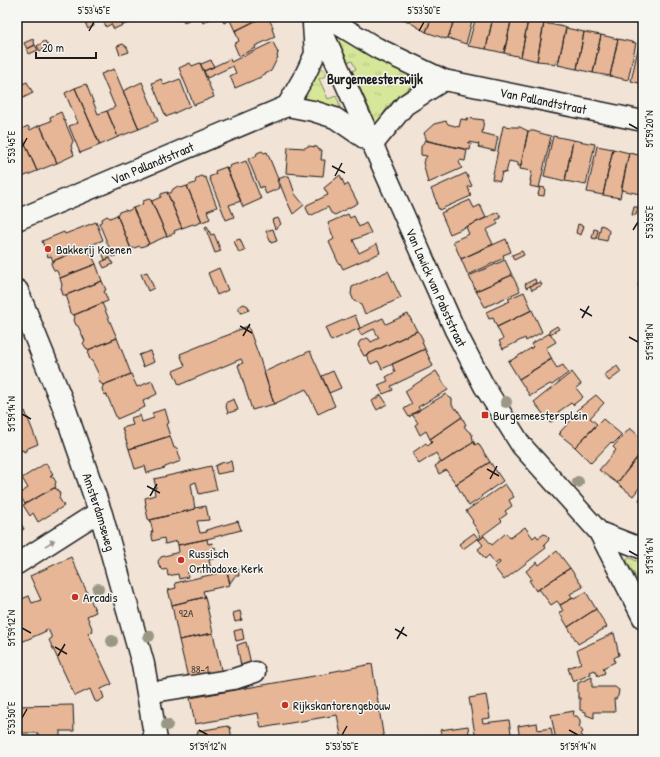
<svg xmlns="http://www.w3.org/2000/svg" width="660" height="757" font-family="'Patrick Hand',sans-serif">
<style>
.grass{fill:url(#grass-tufts);stroke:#7a825b}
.building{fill:#e6b696;stroke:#1c1c1c}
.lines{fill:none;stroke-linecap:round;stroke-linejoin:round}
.minor-casing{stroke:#1c1c1c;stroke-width:23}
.major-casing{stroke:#1c1c1c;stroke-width:25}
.minor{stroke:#f6f6f2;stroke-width:20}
.major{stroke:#f6f6f2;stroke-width:22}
.tree{fill:#9b9785}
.oneway{fill:#949492}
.ticks{fill:none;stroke:#1c1c1c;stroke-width:1.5}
.poi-dot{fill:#c8321e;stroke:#f6f6f2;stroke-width:1.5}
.labels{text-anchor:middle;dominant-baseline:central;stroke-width:3;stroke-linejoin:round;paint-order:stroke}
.number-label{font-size:11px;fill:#4e423a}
.street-label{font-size:13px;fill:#1c1c1c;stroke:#f6f6f2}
.poi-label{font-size:13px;fill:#1c1c1c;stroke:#f6f6f2;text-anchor:start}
.neighbourhood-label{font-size:14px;font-weight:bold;fill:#1c1c1c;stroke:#f6f6f2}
.neatline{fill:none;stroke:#1c1c1c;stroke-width:1.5}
.ticks-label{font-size:10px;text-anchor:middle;fill:#1c1c1c}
</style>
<defs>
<pattern id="grass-tufts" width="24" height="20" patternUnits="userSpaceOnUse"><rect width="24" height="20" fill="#d7e79a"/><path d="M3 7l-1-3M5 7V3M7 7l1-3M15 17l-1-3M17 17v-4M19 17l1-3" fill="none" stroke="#b8c684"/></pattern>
</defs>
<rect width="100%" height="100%" fill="#f1e3d6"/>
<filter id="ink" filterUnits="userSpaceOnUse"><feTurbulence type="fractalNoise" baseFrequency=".025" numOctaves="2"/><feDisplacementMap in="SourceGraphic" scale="8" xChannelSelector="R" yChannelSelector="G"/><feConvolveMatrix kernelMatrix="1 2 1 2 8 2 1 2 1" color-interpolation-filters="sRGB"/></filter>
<g filter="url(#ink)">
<path class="grass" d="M 337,33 L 384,61 L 419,80 L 417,82 C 405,91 393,99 385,111 C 382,115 380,120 377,125 L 352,71 L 356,69 L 352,61 L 348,62 L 335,34 Z
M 321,68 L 323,69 L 327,75 L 319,79 L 328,99 L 336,96 C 337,100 343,106 338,109 L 307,99 L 305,97 L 305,95 L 319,69 Z
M 627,558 L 630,558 L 643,564 L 643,588 L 628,564 L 627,560 Z"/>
<path class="building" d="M 102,17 L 120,17 L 123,25 L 114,29 L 111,24 L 106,27 Z
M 120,17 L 129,17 L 131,22 L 123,25 Z
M 182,17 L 188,17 L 189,20 L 184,22 Z
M 203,17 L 214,17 L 203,23 L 201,18 Z
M 221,17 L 263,17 L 235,31 L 230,20 L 224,23 Z
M 263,17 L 268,17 L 273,27 L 272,29 L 275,37 L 255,46 L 256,48 L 239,56 L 234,44 L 239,41 L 235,31 Z
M 398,17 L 411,17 L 409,22 Z
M 411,17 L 432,17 L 426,32 L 409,22 Z
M 432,17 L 455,17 L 448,38 L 446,38 L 446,39 L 426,32 Z
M 455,17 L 473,17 L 466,44 L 448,38 Z
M 476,17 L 493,17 L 486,49 L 468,46 Z
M 493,17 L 512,17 L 504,53 L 486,49 Z
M 512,17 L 528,20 L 521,57 L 504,53 Z
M 91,18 L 94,26 L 88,29 L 84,20 Z
M 528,20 L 544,23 L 537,61 L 521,57 Z
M 544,23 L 564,27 L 566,28 L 559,60 L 557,60 L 555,65 L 548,63 L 548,62 L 537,61 Z
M 566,28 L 584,32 L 577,69 L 576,69 L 558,65 Z
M 584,32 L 601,35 L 593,73 L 577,69 Z
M 601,35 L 618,39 L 610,76 L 593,73 Z
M 641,35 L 643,36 L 643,84 L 631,81 Z
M 33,39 L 35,45 L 27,49 L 24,43 Z
M 618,39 L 636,43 L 628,80 L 610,76 Z
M 45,41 L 48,46 L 40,51 L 37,46 Z
M 273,42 L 278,53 L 278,52 L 277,57 L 278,57 L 271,71 L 261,76 L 261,77 L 235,88 L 230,76 L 236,73 L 233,66 L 207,78 L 204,71 L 230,59 L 231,62 Z
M 123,44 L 127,47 L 129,52 L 120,55 L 117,46 Z
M 35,45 L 38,50 L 29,54 L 27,49 Z
M 211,60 L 214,67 L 204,71 L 200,63 L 201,64 Z
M 17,61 L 20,68 L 17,70 Z
M 190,63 L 192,66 L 200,63 L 214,97 L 194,105 L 179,68 Z
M 114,69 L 139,129 L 118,137 L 107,111 L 115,107 L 101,74 Z
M 161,79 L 164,85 L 180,79 L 190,106 L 166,117 L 152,83 Z
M 27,82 L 33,93 L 17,101 L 17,86 Z
M 142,82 L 158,121 L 139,129 L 123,91 Z
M 86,84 L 98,114 L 107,111 L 118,137 L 100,145 L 75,88 Z
M 75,88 L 100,145 L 80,153 L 69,126 L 78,123 L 65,93 Z
M 61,112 L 73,141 L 71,146 L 74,155 L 57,163 L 40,125 L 51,121 L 50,117 Z
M 467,118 L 484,120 L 482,133 L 498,137 L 495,151 L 478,147 L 479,144 L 468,142 L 468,143 L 471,144 L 470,150 L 427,141 L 424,133 L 434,124 L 446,121 L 448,124 L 459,127 L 461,119 L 467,120 Z
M 17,124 L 19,130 L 37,171 L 20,178 L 17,177 Z
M 40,125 L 57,163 L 37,171 L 19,130 L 28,126 L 30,130 Z
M 503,126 L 513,127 L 520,127 L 528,131 L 521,166 L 518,166 L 518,163 L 509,161 L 506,173 L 502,172 L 500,181 L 492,179 Z
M 528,131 L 534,131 L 540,133 L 551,136 L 539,188 L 530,186 L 531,181 L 530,181 L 532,171 L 520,169 Z
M 553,136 L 573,140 L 565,181 L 544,176 Z
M 425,140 L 467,150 L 465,161 L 460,160 L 459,162 L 462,168 L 428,183 L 423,162 L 427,156 L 421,155 L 421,147 Z
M 573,140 L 595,144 L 586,185 L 565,181 Z
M 308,146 L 317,147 L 319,150 L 322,150 L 321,160 L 325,160 L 323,176 L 286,173 L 288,147 L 305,148 Z
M 597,146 L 613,149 L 603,195 L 587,192 Z
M 613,149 L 629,153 L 620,198 L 603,195 Z
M 262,151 L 264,153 L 267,152 L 278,179 L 277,180 L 280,188 L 266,194 L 263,186 L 260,188 L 248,159 L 256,156 L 257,153 Z
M 629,153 L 643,156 L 643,181 L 640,194 L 621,190 Z
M 246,161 L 261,199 L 243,207 L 226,167 L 227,167 L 228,169 L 230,168 L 229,166 L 238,163 L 238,164 Z
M 226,167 L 241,201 L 229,205 L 234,217 L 226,220 L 209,177 L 216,174 L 215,171 Z
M 466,173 L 472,186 L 468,187 L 471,196 L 439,210 L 436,203 L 437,203 L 431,189 Z
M 340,175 L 345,186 L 348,184 L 358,203 L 335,215 L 331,213 L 328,207 L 312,215 L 309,214 L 306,208 L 307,205 L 328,195 L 324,188 Z
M 201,176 L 206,178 L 217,207 L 207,211 L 210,219 L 202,222 L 187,186 L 195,183 L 196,179 Z
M 286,176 L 289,176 L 295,194 L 304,205 L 293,214 L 286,199 L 278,179 Z
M 178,186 L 181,188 L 187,186 L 202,222 L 194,225 L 193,224 L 182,228 L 167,192 L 169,193 L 171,193 L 173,189 Z
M 540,187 L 545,188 L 544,196 L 538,195 Z
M 167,192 L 182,228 L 174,231 L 175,233 L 167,236 L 151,200 L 152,201 L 161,197 L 161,194 Z
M 149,199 L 151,200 L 167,236 L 149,244 L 133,208 L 142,205 L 143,201 Z
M 470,200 L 474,208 L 480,205 L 486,218 L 450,234 L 441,213 Z
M 634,207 L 638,207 L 636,215 L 632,215 Z
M 133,208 L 149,244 L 141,247 L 140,246 L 131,249 L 117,215 L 119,212 L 125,210 L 128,211 Z
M 498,212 L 501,218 L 496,220 L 498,224 L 486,230 L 493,244 L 461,259 L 453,241 L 469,234 L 466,227 Z
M 348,214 L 350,218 L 354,216 L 359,227 L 366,223 L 371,233 L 353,240 L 359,253 L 377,244 L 380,253 L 343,269 L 340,263 L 339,264 L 329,242 L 334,239 L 328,223 Z
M 117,215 L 132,251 L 123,255 L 122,253 L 113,257 L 99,223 L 101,222 L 102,219 L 107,216 L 110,218 Z
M 278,218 L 281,224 L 275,229 L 272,220 Z
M 96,222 L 103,240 L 53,261 L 51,256 L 48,257 L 42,241 L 64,232 L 65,234 Z
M 578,224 L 584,226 L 581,235 L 576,233 Z
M 601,225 L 606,227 L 609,231 L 607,241 L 598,239 Z
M 207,226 L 211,235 L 214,234 L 221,251 L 215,253 L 205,227 Z
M 273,229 L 277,241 L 271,243 L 266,231 Z
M 594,229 L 598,230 L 596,239 L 592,238 Z
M 240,239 L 245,251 L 239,253 L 234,241 Z
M 506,239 L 511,252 L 503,255 L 504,258 L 468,275 L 461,259 Z
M 89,246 L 88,247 L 91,256 L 92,256 L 96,264 L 60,278 L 57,271 L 54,270 L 51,264 L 53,261 Z
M 107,250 L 110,258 L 105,260 L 102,252 Z
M 522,251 L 524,255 L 514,260 L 512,255 Z
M 110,258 L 113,264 L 104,268 L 101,262 Z
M 505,260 L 512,275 L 476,291 L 469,276 Z
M 643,262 L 643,287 L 638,286 Z
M 96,264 L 102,281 L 66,295 L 63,295 L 61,288 L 62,285 L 60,278 Z
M 219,268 L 228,290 L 217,295 L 208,273 Z
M 388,271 L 401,298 L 365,314 L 360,303 L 354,301 L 351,294 L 352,287 Z
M 147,272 L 154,288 L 148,291 L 141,274 Z
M 512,275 L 520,291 L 485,307 L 476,291 Z
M 535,279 L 536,283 L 526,288 L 525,284 Z
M 102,281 L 106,290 L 104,291 L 108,301 L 74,315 L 70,313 L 68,306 L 69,304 L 66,295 Z
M 540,282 L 542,285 L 532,290 L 530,286 Z
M 524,292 L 532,310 L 497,327 L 493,318 L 489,319 L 486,312 L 510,301 L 508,299 Z
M 102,303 L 117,338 L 88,350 L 86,348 L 83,343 L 85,341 L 78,326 L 76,325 L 74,320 L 75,317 L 74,315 Z
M 244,304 L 248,306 L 249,310 L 241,313 L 238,307 Z
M 532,310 L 542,332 L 526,341 L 525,338 L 503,349 L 499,341 L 503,339 L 497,327 Z
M 408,314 L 417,331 L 364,356 L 358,345 L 360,341 L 367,338 L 369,339 L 371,342 L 379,338 L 374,329 L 361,335 L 358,329 L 383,318 L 386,324 Z
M 355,315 L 360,328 L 331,341 L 325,328 Z
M 248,326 L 260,359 L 264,372 L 274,404 L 252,410 L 238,365 L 243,363 L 241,359 L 179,385 L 173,371 L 185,366 L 180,354 L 217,339 L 231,334 L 231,333 Z
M 557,326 L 559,329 L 550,334 L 549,331 Z
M 417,331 L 420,334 L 423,340 L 423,342 L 422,342 L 425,349 L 382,369 L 378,361 L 371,364 L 366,355 Z
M 550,333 L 556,342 L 546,348 L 552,359 L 519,379 L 508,361 L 510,360 L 510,361 L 533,347 L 531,344 Z
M 117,338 L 131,374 L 103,385 L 102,384 L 100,383 L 98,378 L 99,375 L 92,361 L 90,360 L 88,354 L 89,352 L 88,350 Z
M 425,349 L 433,366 L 391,386 L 393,390 L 383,394 L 378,385 L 388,381 L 386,377 L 395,372 L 392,364 Z
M 150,351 L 154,362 L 143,367 L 139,355 Z
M 310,351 L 335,406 L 318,414 L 306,389 L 274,404 L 264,372 Z
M 551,359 L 557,368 L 563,365 L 568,373 L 552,385 L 550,384 L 530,396 L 519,379 Z
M 617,366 L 621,372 L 609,381 L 604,375 Z
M 333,371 L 341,388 L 329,393 L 322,376 Z
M 436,371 L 448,390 L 418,407 L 420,410 L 409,417 L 404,409 L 412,404 L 405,391 Z
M 572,372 L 581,384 L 576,388 L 583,397 L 573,405 L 571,403 L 558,412 L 560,415 L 550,423 L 534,402 Z
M 131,374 L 137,387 L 152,381 L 157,394 L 143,401 L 145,407 L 117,419 L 107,395 L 104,394 L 102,389 L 103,386 L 103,385 Z
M 446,394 L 447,396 L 452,399 L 452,405 L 455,409 L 457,409 L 462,417 L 430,439 L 426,431 L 420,435 L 415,425 L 418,423 L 412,414 Z
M 381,395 L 387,404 L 377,410 L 372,401 Z
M 596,395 L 604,403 L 590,418 L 597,424 L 575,447 L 559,434 L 561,433 L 560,432 L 574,417 L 575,418 L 580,413 L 577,410 Z
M 234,399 L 238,410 L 228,413 L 225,403 Z
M 165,409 L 169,423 L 166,424 L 170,436 L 129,449 L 122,428 L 133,425 L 131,418 L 140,415 L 142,422 L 154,418 L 152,413 Z
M 25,411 L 38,444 L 26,449 L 26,451 L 24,452 L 23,450 L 17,452 L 17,414 Z
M 462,417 L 466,425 L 464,426 L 467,430 L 472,434 L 473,440 L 474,442 L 441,463 L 436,453 L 419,464 L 412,453 L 426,443 L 428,446 L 432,442 L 430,439 Z
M 603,419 L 622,435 L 613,444 L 611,442 L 591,463 L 575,447 Z
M 630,428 L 640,437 L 643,433 L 643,451 L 617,483 L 599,470 L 616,450 L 613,447 Z
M 170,436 L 174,448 L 177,448 L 181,461 L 165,467 L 165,468 L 147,473 L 145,466 L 135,469 L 129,449 Z
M 474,442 L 475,445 L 478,443 L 490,462 L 456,484 L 446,470 L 439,474 L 435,466 L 441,462 L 441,463 Z
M 639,455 L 643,458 L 643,483 L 633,496 L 617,483 Z
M 231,461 L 233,471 L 217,474 L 215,466 L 221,463 Z
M 490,462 L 503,481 L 481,496 L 482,497 L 469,506 L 456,484 Z
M 46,463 L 53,474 L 50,477 L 53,477 L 56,482 L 55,485 L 56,487 L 25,504 L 19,494 L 28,488 L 22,478 Z
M 211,466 L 217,490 L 199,494 L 196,482 L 191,484 L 195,509 L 150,520 L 148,519 L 145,505 L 146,505 L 145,498 L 155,495 L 154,488 L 156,488 L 154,479 Z
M 505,484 L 514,497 L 509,500 L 512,506 L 505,511 L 507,514 L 500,519 L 502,521 L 483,535 L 484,536 L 479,540 L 478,539 L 481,536 L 472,522 L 473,521 L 466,511 Z
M 54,488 L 57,489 L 60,494 L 59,498 L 64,506 L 38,522 L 33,513 L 30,516 L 23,505 Z
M 643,494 L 643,503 L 639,500 Z
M 206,506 L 209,520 L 197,521 L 200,533 L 207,532 L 206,530 L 238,521 L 241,530 L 207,539 L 178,545 L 177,541 L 165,544 L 164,538 L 153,541 L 151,532 L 153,532 L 150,520 L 195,509 L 195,508 Z
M 17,517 L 24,529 L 17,533 Z
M 525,527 L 533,538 L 536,535 L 538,538 L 544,534 L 546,535 L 549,538 L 548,541 L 544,545 L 546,548 L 504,580 L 494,567 L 500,563 L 499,561 L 495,564 L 489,555 L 485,559 L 478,549 L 483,545 L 479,540 L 484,536 L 492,545 L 506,533 L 510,538 Z
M 474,533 L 478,538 L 463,549 L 459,544 Z
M 207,539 L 208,544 L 212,543 L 213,548 L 215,547 L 217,554 L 215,555 L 216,558 L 209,560 L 211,570 L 195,573 L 195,571 L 187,573 L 188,577 L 179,579 L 178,574 L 168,576 L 167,569 L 163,570 L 159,566 L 158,561 L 161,557 L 179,552 L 178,545 Z
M 557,551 L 570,568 L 536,591 L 529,580 L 532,579 L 526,571 L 537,562 L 539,565 Z
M 71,557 L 96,612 L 87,616 L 93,631 L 88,633 L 112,684 L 101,689 L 104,698 L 97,702 L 95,701 L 90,689 L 75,696 L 49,640 L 52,638 L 48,629 L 45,630 L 46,632 L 45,633 L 44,632 L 17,644 L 17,601 L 29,596 L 32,603 L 41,600 L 30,576 Z
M 570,568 L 583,587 L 570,594 L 573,598 L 560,605 L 557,601 L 551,605 L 539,589 Z
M 238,569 L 239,576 L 235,576 L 230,583 L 227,572 Z
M 227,571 L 230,585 L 203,591 L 205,597 L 172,605 L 168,590 L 176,588 L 175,583 Z
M 586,592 L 596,609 L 568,627 L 559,612 L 563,611 L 560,605 L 573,598 L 574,599 Z
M 205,597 L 213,633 L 179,640 L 172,605 Z
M 596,609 L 607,627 L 578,644 L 568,627 Z
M 240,611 L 242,620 L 235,622 L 233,613 Z
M 242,629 L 244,639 L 236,641 L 234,631 Z
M 213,633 L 222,674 L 189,682 L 179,640 Z
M 614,633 L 619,655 L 614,658 L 615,662 L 603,668 L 605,673 L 598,676 L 595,670 L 590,672 L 591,674 L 573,682 L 568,668 L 581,663 L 577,650 Z
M 246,642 L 251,664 L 241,666 L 237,645 Z
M 372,664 L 384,740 L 342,740 L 337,715 L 261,728 L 258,713 L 195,724 L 190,698 L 331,673 L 330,672 Z
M 592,677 L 592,687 L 615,687 L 619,690 L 618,696 L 616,699 L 614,699 L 615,712 L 594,712 L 594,718 L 586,715 L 586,712 L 580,710 L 580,698 L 578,698 L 578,683 Z
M 486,695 L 490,718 L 482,719 L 483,723 L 509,720 L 512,740 L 476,740 L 469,698 Z
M 73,705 L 74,731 L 60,731 L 60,740 L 38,740 L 38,733 L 22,733 L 22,740 L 17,740 L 17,706 Z
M 574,711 L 573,716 L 577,716 L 580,720 L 580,725 L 579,726 L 583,732 L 581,734 L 585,740 L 556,740 L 551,715 Z
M 537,723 L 538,730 L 551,728 L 553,740 L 520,740 L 518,726 Z
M 228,726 L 228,727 L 230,727 L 232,740 L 197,740 L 197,734 L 198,733 L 198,731 Z
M 468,726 L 470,740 L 442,740 L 440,730 Z
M 430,736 L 430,740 L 400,740 Z"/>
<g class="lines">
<g class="minor-casing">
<g id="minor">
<path id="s1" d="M 316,17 L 455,330 L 484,386 L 521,445 L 599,532 L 643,618"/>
<path id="s2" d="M 324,17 L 329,19 L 377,48 L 444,80 L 643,121"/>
<path d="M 313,24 L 315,54 L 306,73 L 287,106 L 313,111 L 335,118 L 373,144 L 405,105 L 444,80"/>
<path id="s3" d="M 17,220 L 287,106"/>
<path d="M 599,532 L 643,549"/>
<path d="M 17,564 L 89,518 L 101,514"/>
<path d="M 148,693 L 234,679 L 255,672"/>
</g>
</g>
<g class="major-casing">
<g id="major">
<path id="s4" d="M 17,291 L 64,407 L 101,514 L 143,664 L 156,740"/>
</g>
</g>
<use href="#minor" class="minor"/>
<use href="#major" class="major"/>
</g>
<g class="tree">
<circle cx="506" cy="402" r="6"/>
<circle cx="578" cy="482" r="6"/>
<circle cx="98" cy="589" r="6"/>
<circle cx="149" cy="636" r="6"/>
<circle cx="112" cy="641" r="6"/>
<circle cx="167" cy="725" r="6"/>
</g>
<defs><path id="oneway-solid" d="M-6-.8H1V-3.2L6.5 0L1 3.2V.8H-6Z"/></defs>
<use class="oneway" href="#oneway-solid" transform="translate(50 543) rotate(-32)"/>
</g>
<path class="ticks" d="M 89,31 L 94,22M 419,31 L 424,22M 629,124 L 638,129M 22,147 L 27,138M 332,166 L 345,173M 335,176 L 342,163M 633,230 L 638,222M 580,309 L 592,316M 582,318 L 589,306M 240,326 L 252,333M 243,336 L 250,324M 629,337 L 638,342M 22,414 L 31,419M 487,469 L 499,476M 490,479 L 497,466M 147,486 L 160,493M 150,496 L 157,484M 629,551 L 638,556M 22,628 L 31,633M 395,629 L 407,636M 397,639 L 404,627M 55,647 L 67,654M 58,656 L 65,644M 22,718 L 27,709M 199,730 L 208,735M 569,730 L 578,735M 342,735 L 347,726"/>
<g class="poi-dot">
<circle cx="48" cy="249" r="4"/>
<rect x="481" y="411" width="8" height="8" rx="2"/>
<circle cx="181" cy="560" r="4"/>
<circle cx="75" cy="597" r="4"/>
<circle cx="285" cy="705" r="4"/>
</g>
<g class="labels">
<g class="number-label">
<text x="186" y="613">92A</text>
<text x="200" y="669">88-1</text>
</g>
<g class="street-label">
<text stroke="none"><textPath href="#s2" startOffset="237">Van Pallandtstraat</textPath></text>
<text stroke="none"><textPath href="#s3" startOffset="147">Van Pallandtstraat</textPath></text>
<text stroke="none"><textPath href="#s1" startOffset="296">Van Lawick van Pabststraat</textPath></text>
<text stroke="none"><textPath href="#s4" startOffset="236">Amsterdamseweg</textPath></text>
</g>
<g class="poi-label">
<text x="56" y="249">Bakkerij Koenen</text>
<text x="493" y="415">Burgemeestersplein</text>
<text x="189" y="553">Russisch<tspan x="189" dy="15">Orthodoxe Kerk</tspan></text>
<text x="83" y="597">Arcadis</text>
<text x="293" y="705">Rijkskantorengebouw</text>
</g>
<g class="neighbourhood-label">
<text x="375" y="78">Burgemeesterswijk</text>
</g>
</g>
<rect width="660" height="757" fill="none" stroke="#f6f6f2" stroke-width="44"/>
<path d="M36 52v6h60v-6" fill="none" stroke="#1c1c1c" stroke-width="2"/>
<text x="42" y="52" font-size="12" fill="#1c1c1c" stroke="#f6f6f2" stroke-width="3" paint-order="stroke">20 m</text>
<rect x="22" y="22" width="616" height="713" class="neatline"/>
<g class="ticks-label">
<text x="94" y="14">5°53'45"E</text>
<text x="424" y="14">5°53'50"E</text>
<text transform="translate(649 129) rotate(-90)" y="4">51°59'20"N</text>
<text transform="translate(11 147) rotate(-90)" y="4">5°53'45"E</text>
<text transform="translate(649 222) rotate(-90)" y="4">5°53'55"E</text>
<text transform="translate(649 342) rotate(-90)" y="4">51°59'18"N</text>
<text transform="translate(11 414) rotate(-90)" y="4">51°59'14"N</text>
<text transform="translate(649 556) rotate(-90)" y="4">51°59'16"N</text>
<text transform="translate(11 628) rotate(-90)" y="4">51°59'12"N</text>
<text transform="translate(11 718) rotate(-90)" y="4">5°53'50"E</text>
<text x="208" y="750">51°59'12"N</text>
<text x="342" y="750">5°53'55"E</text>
<text x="578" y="750">51°59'14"N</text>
</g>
</svg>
